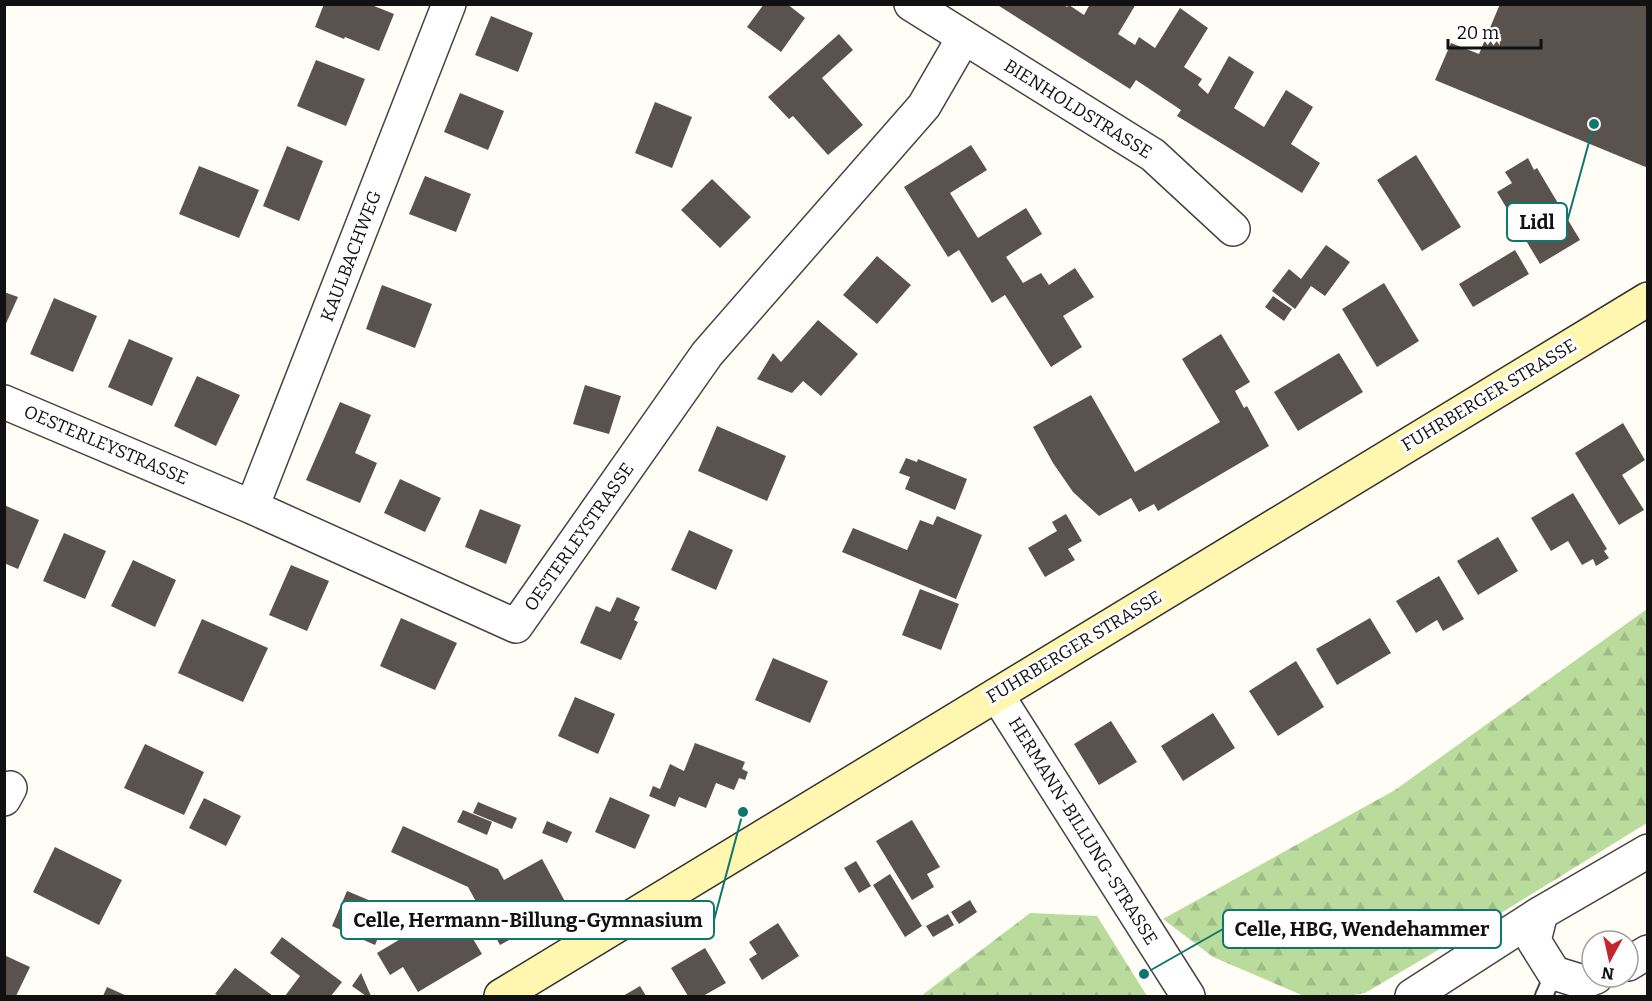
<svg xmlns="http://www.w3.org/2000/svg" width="1652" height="1001" font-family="Bitter,serif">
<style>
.forest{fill:url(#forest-firs)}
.building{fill:#5a524d}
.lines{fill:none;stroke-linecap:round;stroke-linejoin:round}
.lane-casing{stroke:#444;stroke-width:20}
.street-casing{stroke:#444;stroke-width:36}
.secondary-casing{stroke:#333;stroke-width:36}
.lane{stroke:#fff;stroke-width:16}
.street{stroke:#fff;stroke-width:33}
.secondary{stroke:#fff6b0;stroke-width:33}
.labels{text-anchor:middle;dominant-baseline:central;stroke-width:6;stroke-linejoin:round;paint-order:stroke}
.street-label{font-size:18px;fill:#111;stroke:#fff}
.leader{fill:none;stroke:#0f766e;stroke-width:2}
.callout-dot{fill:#0f766e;stroke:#fff;stroke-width:2}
.callout{fill:#fff;stroke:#0f766e;stroke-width:2}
.callout-label{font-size:20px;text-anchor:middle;font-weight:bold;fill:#111}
</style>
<defs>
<pattern id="forest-firs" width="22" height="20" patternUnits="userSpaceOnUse" patternTransform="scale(1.5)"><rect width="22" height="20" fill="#b9dc9c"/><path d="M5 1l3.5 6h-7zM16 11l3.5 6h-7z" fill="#9ebc85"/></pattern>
</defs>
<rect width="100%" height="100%" fill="#fffdf5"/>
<path class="forest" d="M 1647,609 L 1647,823 L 1501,913 L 1365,993 L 1347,996 L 1304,996 L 1213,957 L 1163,919 L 1395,790 Z
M 1030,913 L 1097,916 L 1147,996 L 921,996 Z"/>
<path class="building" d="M 324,4 L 369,4 L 394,14 L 379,51 L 345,37 L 344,39 L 315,27 Z
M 764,4 L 787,4 L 805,18 L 781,52 L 747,27 Z
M 996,4 L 1063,4 L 1067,7 L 1069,5 L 1084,15 L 1090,4 L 1136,4 L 1118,34 L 1135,45 L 1139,37 L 1155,48 L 1180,8 L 1208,28 L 1184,67 L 1202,79 L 1198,85 L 1208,94 L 1229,56 L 1254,72 L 1234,108 L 1264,127 L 1286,90 L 1313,107 L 1291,144 L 1320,163 L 1302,193 L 1177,116 L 1181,110 L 1136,80 L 1130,89 Z
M 1500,4 L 1648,4 L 1648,168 L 1435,80 L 1451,43 L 1479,54 Z
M 491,16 L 533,33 L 518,72 L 475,55 Z
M 839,34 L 853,50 L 822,78 L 863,125 L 828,155 L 793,116 L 789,119 L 768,97 Z
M 316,60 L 365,79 L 346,126 L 297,106 Z
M 460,93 L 504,111 L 488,150 L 444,132 Z
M 655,102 L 692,117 L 672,168 L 635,153 Z
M 971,145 L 987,170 L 950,193 L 978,238 L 1026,208 L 1042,234 L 1006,257 L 1023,283 L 1041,273 L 1049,285 L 1075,268 L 1094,297 L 1063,316 L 1082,347 L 1051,367 L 1005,295 L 992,303 L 959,250 L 948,257 L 904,187 Z
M 287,146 L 323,161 L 299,221 L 263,206 Z
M 1416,155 L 1461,227 L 1422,251 L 1377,180 Z
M 1528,158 L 1534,170 L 1537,168 L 1580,240 L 1540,264 L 1497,192 L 1512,183 L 1505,172 Z
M 199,166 L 259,190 L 239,238 L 179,214 Z
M 425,176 L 471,194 L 456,232 L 409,214 Z
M 712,179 L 751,217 L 720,248 L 681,210 Z
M 1326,245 L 1350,262 L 1325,296 L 1311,286 L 1295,309 L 1272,291 L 1289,269 L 1301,279 Z
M 1515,250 L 1529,274 L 1473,307 L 1459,284 Z
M 877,256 L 911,285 L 877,324 L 843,295 Z
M 1384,283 L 1419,341 L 1377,367 L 1342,309 Z
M 382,285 L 432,304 L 415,348 L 366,329 Z
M 4,292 L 18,297 L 4,328 Z
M 1273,296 L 1292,309 L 1284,321 L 1265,307 Z
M 54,298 L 97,316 L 73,372 L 30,354 Z
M 818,320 L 858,354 L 821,396 L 803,381 L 792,393 L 757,379 L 773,353 L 781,362 Z
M 1221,334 L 1250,382 L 1235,391 L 1244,408 L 1247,406 L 1269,446 L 1158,511 L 1154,504 L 1139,512 L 1131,498 L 1099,516 L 1073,492 L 1053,463 L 1033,427 L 1091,395 L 1135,472 L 1220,422 L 1182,359 Z
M 129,339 L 173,358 L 152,406 L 108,387 Z
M 1339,353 L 1363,392 L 1298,431 L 1274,392 Z
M 197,376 L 240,395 L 216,446 L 174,426 Z
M 585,385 L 621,396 L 609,434 L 573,424 Z
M 340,402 L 371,415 L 355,453 L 377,463 L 360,503 L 306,480 Z
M 1623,423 L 1645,460 L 1622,475 L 1644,510 L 1619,525 L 1575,453 Z
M 717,426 L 786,456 L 767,501 L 698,471 Z
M 906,458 L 917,462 L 918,459 L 967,479 L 955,510 L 905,489 L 910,477 L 899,473 Z
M 400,479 L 441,498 L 425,532 L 384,513 Z
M 1573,493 L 1607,549 L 1604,551 L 1609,558 L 1596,566 L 1593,559 L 1582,565 L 1568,541 L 1551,551 L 1531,518 Z
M 4,505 L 39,520 L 18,569 L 4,563 Z
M 480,509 L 521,525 L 506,564 L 465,547 Z
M 1066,514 L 1082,541 L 1068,549 L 1075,560 L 1045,577 L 1028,548 L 1057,531 L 1052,522 Z
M 937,516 L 982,535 L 956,599 L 842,552 L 853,528 L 907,550 L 920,520 L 933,525 Z
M 689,530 L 733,550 L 716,590 L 671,570 Z
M 64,533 L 106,551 L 85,599 L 43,581 Z
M 1498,537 L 1518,571 L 1478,595 L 1457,561 Z
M 133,560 L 176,580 L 155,627 L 111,606 Z
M 291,565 L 329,581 L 307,631 L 269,615 Z
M 1439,576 L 1464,619 L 1443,631 L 1437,620 L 1416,633 L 1396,601 Z
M 920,589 L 959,604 L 941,650 L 902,635 Z
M 617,597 L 640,607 L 634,620 L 638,622 L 621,660 L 580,643 L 596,606 L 610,612 Z
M 401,618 L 457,643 L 435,690 L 380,666 Z
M 1370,618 L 1391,653 L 1337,685 L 1316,649 Z
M 202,619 L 268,648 L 243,702 L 178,673 Z
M 773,658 L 828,681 L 810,723 L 755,700 Z
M 1296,661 L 1324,707 L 1278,736 L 1249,691 Z
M 575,697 L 615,714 L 598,754 L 558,736 Z
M 1213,713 L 1235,748 L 1183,781 L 1161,746 Z
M 1111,721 L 1137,762 L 1099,785 L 1074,744 Z
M 695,743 L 745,762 L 742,769 L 748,772 L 745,780 L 739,778 L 734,790 L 716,783 L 706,808 L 679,797 L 675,807 L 649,796 L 653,786 L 660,789 L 670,764 L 684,771 Z
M 145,744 L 204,772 L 184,815 L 124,788 Z
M 610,797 L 650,815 L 635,849 L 595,832 Z
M 204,798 L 241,816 L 226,846 L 189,828 Z
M 478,802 L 517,818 L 512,829 L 473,813 Z
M 463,810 L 492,822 L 487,835 L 457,822 Z
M 912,820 L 940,867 L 927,874 L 934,887 L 912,900 L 876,841 Z
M 547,821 L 572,832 L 567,843 L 542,833 Z
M 403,826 L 498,869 L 504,880 L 542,859 L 568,907 L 500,945 L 468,887 L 391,852 Z
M 55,847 L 122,880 L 99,925 L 33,892 Z
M 856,861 L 871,886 L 859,893 L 844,868 Z
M 890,874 L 922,926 L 905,937 L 873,885 Z
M 347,891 L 390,909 L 375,945 L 332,926 Z
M 970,900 L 977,912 L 959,924 L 951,912 Z
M 454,907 L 482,954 L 418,992 L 403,967 L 390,975 L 377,953 Z
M 948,914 L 954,925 L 933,937 L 926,926 Z
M 778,923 L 799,956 L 762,980 L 749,959 L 757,954 L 749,942 Z
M 282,937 L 342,982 L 331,996 L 285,996 L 300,976 L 270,953 Z
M 705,948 L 726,983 L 703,996 L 688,996 L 671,968 Z
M 4,955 L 30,967 L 16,996 L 4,996 Z
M 235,968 L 273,996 L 219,996 L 215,994 Z
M 361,973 L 371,996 L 366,996 L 352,986 Z
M 640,986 L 646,996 L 623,996 Z
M 107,987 L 127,996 L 103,996 Z"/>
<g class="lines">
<g class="lane-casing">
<path id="lane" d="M 1544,996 L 1554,973"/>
</g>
<g class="street-casing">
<path id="street" d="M 911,4 L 1153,155 L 1233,229
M 4,402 L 252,507 L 516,626 L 707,354 L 924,106 L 964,37
M 252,507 L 449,4
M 997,695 L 1188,996
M 4,799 L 10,788
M 1541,913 L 1534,941 L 1554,973 L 1583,982 L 1596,977
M 1628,964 L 1648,952
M 1412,996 L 1541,913 L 1648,851"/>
</g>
<g class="secondary-casing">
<path id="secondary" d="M 501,996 L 1648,299"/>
</g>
<use href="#lane" class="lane"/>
<use href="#street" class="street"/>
<use href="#secondary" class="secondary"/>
</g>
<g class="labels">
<g class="street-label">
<text transform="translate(1078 109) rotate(32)">BIENHOLDSTRASSE</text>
<text transform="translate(351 256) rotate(-69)">KAULBACHWEG</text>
<text transform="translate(1489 395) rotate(-31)">FUHRBERGER STRASSE</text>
<text transform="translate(106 445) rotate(23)">OESTERLEYSTRASSE</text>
<text transform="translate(579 537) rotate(-55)">OESTERLEYSTRASSE</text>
<text transform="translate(1074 647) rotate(-31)">FUHRBERGER STRASSE</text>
<text transform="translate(1083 831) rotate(58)">HERMANN-BILLUNG-STRASSE</text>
</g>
</g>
<path class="leader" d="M1594 124L1567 222M743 812L714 920M1144 974L1223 929"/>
<g class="callout-dot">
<circle cx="1594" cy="124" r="6"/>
<circle cx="743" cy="812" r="6"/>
<circle cx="1144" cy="974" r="6"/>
</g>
<g class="callout">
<rect x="1507" y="203" width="60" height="38" rx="6"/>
<rect x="341" y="901" width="373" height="38" rx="6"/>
<rect x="1223" y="910" width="278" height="38" rx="6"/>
</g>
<g class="callout-label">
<text x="1537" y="229">Lidl</text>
<text x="528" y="927">Celle, Hermann-Billung-Gymnasium</text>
<text x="1362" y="936">Celle, HBG, Wendehammer</text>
</g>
<rect width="1652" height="1001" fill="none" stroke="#111111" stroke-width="12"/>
<g transform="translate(1610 959) rotate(188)"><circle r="28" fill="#ffffff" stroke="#a0a0a0" stroke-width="1.5"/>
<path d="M0-4.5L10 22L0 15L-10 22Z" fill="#c4262e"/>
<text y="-9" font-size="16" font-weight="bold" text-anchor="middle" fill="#111111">N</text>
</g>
<path d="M1448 39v9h93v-9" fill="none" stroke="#111111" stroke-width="3"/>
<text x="1457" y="39" font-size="18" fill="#111111" stroke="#ffffff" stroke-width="4.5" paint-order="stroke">20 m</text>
</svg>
